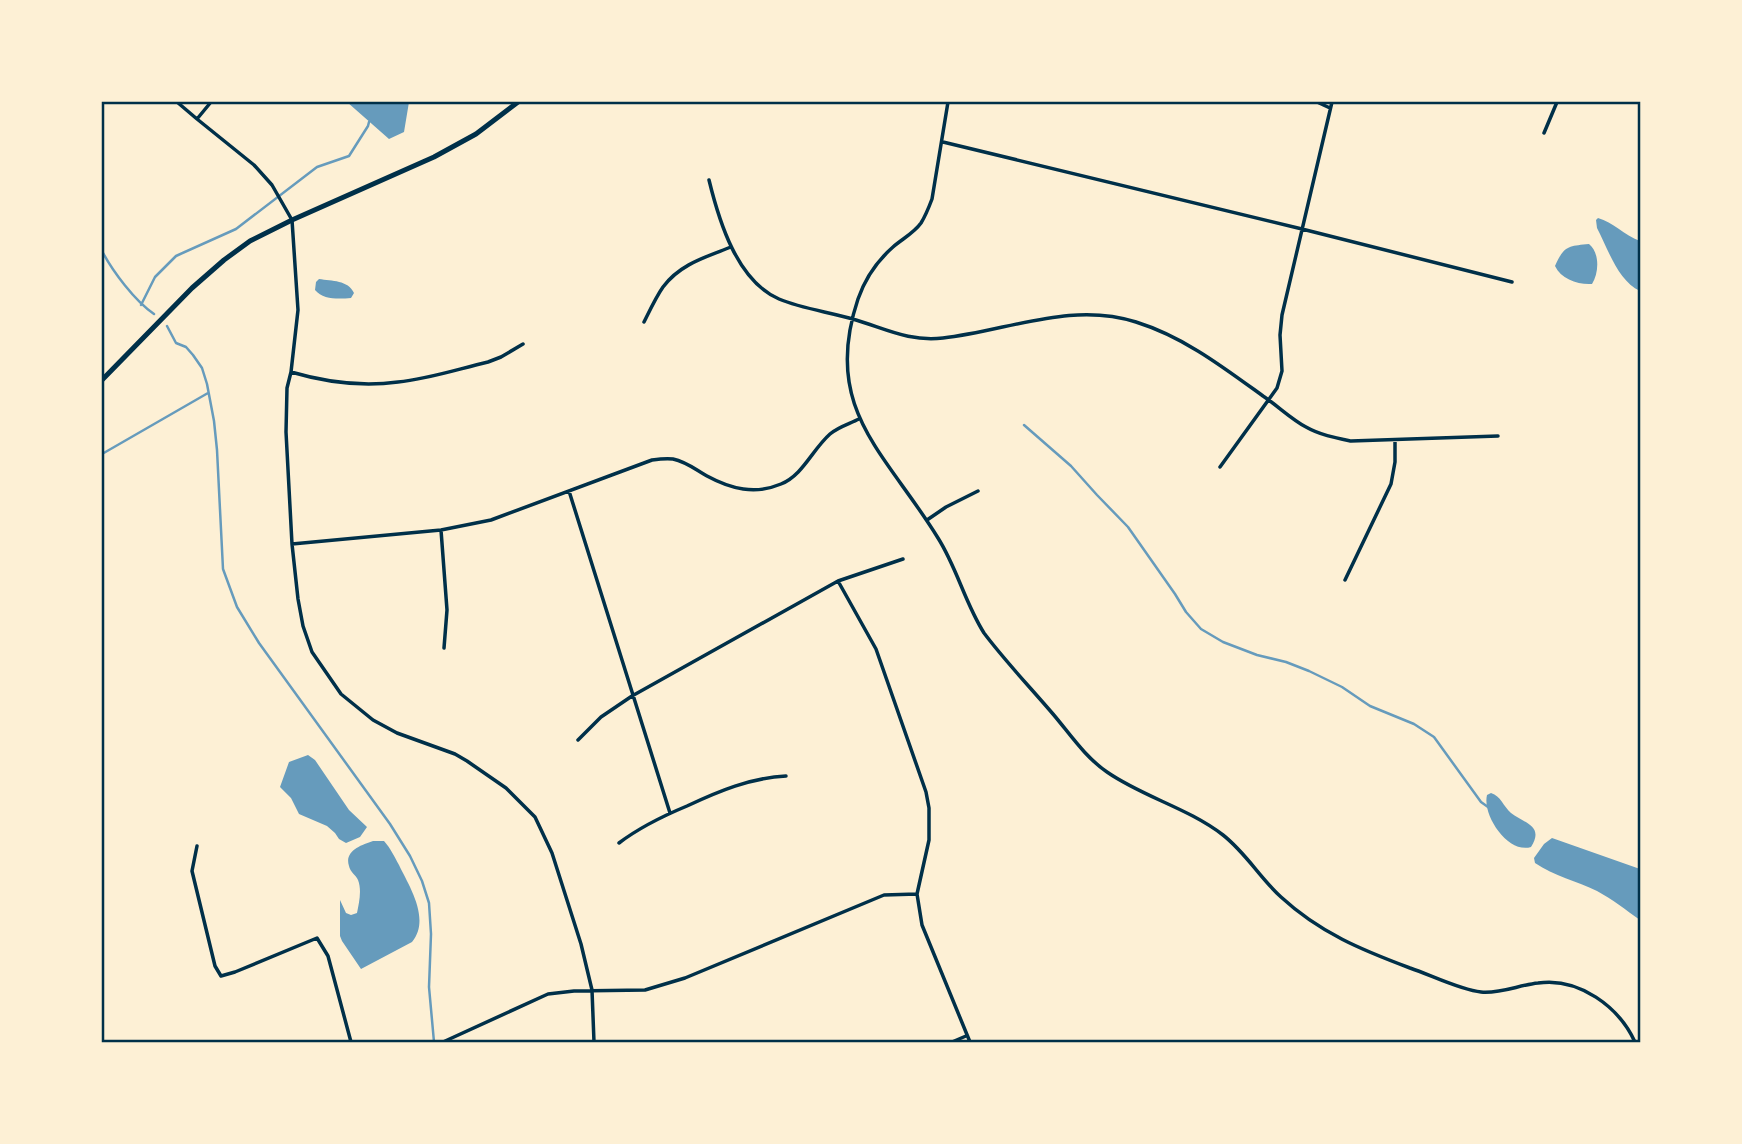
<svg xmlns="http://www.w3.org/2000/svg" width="1742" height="1144" font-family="'Nunito Sans',sans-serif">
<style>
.water{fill:#669bbc}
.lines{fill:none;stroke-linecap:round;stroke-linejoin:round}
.stream{stroke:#669bbc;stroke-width:2.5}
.minor{stroke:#003049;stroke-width:3.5}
.secondary{stroke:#003049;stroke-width:5}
.neatline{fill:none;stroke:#003049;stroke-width:2.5}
</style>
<rect width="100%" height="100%" fill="#fdf0d5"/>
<path class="water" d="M 347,102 L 409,102 L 404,132 L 389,139 Z
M 1598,218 C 1613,222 1624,235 1640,241 L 1640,291 C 1618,281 1608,249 1597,228 L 1596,220 Z
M 1589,244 C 1600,253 1599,273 1592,284 C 1578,285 1561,279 1555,266 C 1564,246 1568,246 1589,244 Z
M 319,279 C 332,281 348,280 354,293 L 351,298 C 339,299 323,300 315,290 L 316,282 Z
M 308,755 L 315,760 L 349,810 L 367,827 L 360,837 L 346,843 L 339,839 L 335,833 L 327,826 L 299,814 L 291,798 L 280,787 L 289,762 Z
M 1491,793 C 1501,796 1503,806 1511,813 C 1523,823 1545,825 1531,847 C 1508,854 1482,815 1487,795 Z
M 1552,838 L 1640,869 L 1640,920 C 1626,910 1612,899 1597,891 C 1577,881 1554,876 1535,863 L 1534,858 L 1544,844 Z
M 373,841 L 384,841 C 391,849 394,856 399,865 C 409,886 431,919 412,942 L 361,969 L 342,941 L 340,936 L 340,900 L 346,913 L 351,915 L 357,913 C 359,903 362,890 358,880 C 356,875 350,872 349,866 C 344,851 361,845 373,841 Z"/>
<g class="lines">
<path class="stream" d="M 102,251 C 113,272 135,301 154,314
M 141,305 L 155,277 L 176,256 L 236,229 L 317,167 L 349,156 L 368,126 L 369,122
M 167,326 L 176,343 L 186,347 L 193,355 L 202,368 L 207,384 L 214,421 L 217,450 L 223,569 L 237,607 L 259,643 L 390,824 L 410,856 L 422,881 L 429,903 L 431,934 L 429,987 L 434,1042
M 1024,425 L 1071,466 L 1097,495 L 1128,527 L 1175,594 L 1186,612 L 1201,629 L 1223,642 L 1257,655 L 1286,662 L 1309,671 L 1342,687 L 1370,706 L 1414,724 L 1434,737 L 1481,802 L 1488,807
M 102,454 L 208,393"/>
<path class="minor" d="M 177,102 L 197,119 L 254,165 L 272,185 L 292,220 L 298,310 L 291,372 L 287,388 L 286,432 L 292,544 L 298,599 L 303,626 L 312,652 L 341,694 L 373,720 L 397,733 L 455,754 L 467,761 L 506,788 L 535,817 L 552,853 L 581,944 L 592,990 L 594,1042
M 948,102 L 932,199 C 929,207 926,215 921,223 C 914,233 902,239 893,247 C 877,261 865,279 858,299 C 821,409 886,453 938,538 C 957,568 965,603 984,633 C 1005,661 1030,687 1053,714 C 1070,734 1085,757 1107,772 C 1143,797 1188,808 1223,835 C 1246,853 1260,878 1281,897 C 1320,933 1362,950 1410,968 C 1431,975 1460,990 1481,992 C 1500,994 1519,985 1538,983 C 1579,977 1619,1007 1635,1042
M 1317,102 L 1330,108
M 197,119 L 211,102
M 1544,133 L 1557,102
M 943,142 L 1302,229 L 1512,282
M 709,180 C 719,221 737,281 779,299 C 803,309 830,312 856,320 C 886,329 910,342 943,338 C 1007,331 1071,301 1136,322 C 1184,337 1223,367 1263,396 C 1278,406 1291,419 1306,427 C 1320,435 1336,438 1351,441 L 1498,436
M 644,322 C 650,310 656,297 663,287 C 680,264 706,257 731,247
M 291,372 C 325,382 362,387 398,382 C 428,379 458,369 488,362 L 501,357 L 523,344
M 1220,467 L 1277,388 L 1282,371 L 1280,335 L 1282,315 L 1332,102
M 569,491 L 670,813
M 927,520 L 946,507 L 978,491
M 441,530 L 447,610 L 444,648
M 292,544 L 441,530 L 491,520 L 652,460 C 659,459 666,458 673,459 C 687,462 696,470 707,476 C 731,489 755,495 781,484 C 803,475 812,450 830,434 C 838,427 849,424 859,419
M 1345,580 L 1391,484 L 1395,462 L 1395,440
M 838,581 L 876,649 L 926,792 L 929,808 L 929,840 L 917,894 L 922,925 L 970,1042
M 578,740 L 601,717 L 632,696 L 838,581 L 903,559
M 619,843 C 640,827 663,816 687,806 C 719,791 750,778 786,776
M 197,846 L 192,871 L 215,966 L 221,976 L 235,972 L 317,938 L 328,956 L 351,1042
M 443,1042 L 548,994 L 574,991 L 645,990 L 685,978 L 884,895 L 917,894
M 952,1042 L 966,1036"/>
<path class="secondary" d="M 102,380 L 192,288 L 224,260 L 250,241 L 292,220 L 434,157 L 476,134 L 518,102"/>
</g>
<rect width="1742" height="1144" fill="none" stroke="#fdf0d5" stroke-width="206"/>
<rect x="103" y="103" width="1536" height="938" class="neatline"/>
</svg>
